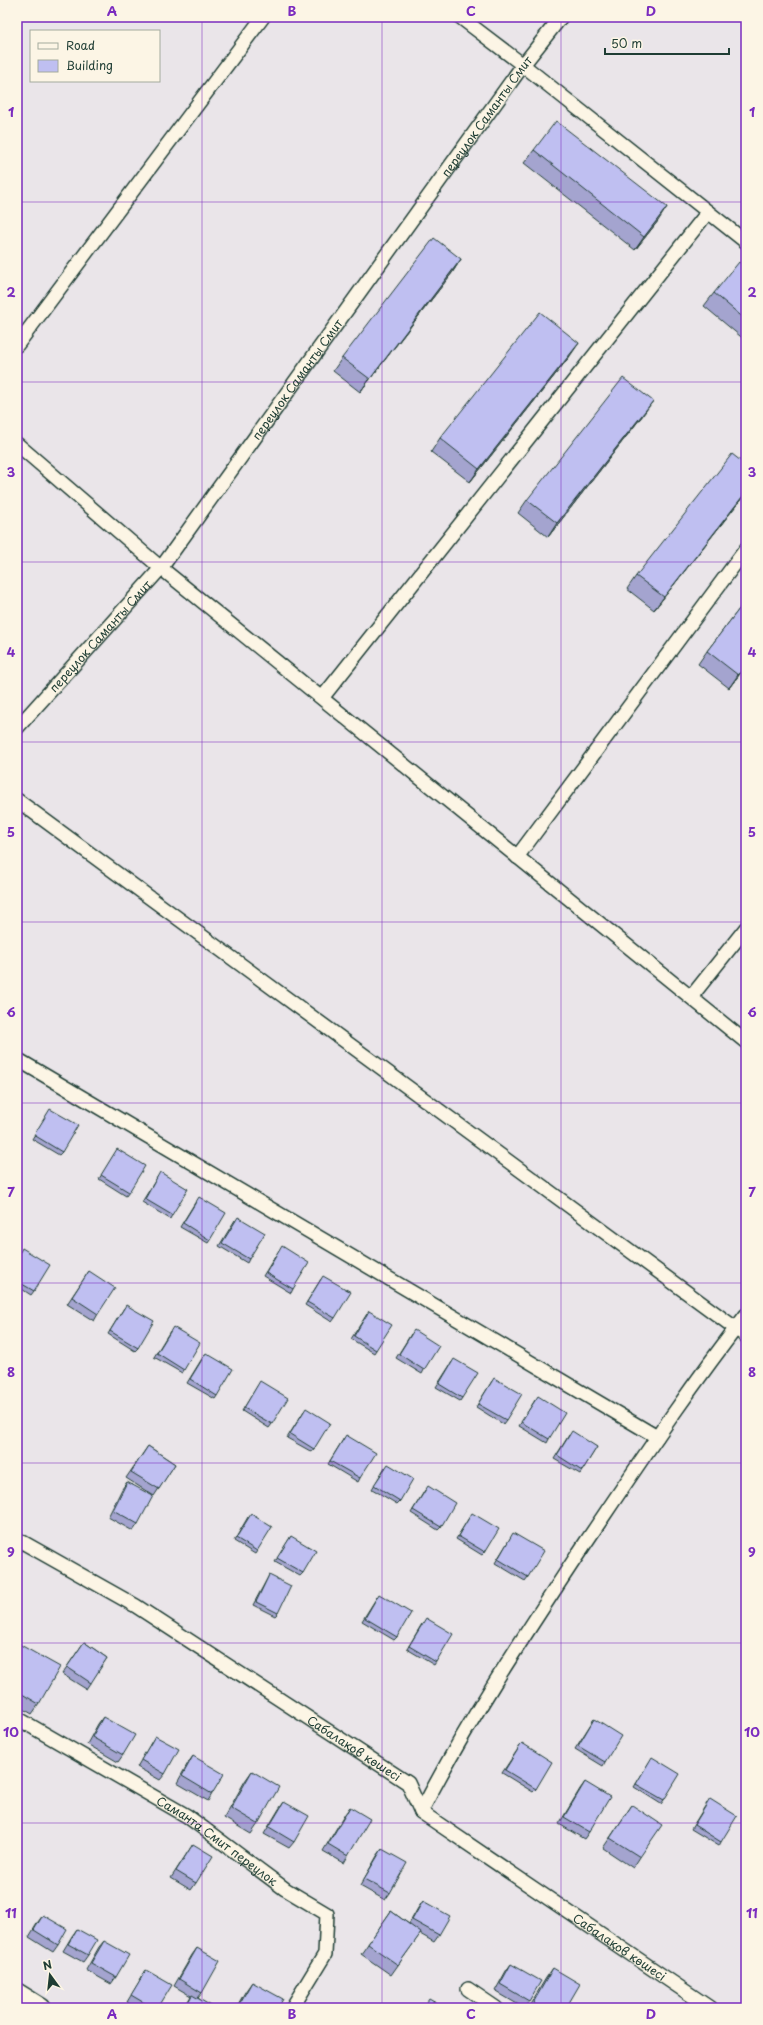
<svg xmlns="http://www.w3.org/2000/svg" width="763" height="2025" font-family="'Playpen Sans',sans-serif">
<style>
.lines{fill:none;stroke-linecap:round;stroke-linejoin:round}
.minor-casing{stroke:#1f3d34;stroke-width:16}
.secondary-casing{stroke:#1f3d34;stroke-width:22}
.minor{stroke:#fcf5e5;stroke-width:13}
.secondary{stroke:#fcf5e5;stroke-width:19}
.wall{fill:#a4a4cf;stroke:#1f3d34}
.shaded-wall{fill:#8686a9;stroke:#1f3d34}
.building{fill:#bfbff1;stroke:#1f3d34}
.grid{fill:none;stroke:#7b2cbf;stroke-width:1;stroke-opacity:0.55}
.labels{text-anchor:middle;dominant-baseline:central;stroke-width:3;stroke-linejoin:round;paint-order:stroke}
.street-label{font-size:12px;fill:#1f3d34;stroke:#fcf5e5}
.neatline{fill:none;stroke:#7b2cbf;stroke-width:1.5}
.grid-label{font-size:13px;text-anchor:middle;font-weight:bold;fill:#7b2cbf}
</style>
<rect width="100%" height="100%" fill="#eae5e9"/>
<filter id="ink" filterUnits="userSpaceOnUse"><feTurbulence type="fractalNoise" baseFrequency=".025" numOctaves="2"/><feDisplacementMap in="SourceGraphic" scale="8" xChannelSelector="R" yChannelSelector="G"/><feConvolveMatrix kernelMatrix="1 2 1 2 8 2 1 2 1" color-interpolation-filters="sRGB"/></filter>
<g filter="url(#ink)">
<g class="lines">
<g class="minor-casing">
<g id="minor">
<path d="M 460,17 L 523,65 L 746,242"/>
<path d="M 17,345 L 263,17"/>
<path d="M 17,444 L 161,568 L 746,1042"/>
<path d="M 322,698 L 708,212"/>
<path id="s1" d="M 17,728 L 161,568 L 523,65 L 561,17"/>
<path d="M 17,800 L 746,1336"/>
<path d="M 517,857 L 746,549"/>
<path d="M 691,997 L 746,928"/>
<path d="M 17,1059 L 657,1437"/>
<path id="s2" d="M 17,1539 L 136,1606 L 408,1783 L 421,1812 L 710,2008"/>
<path id="s3" d="M 17,1718 L 187,1816 L 285,1889 L 327,1914 L 325,1954 L 292,2008"/>
<path d="M 421,1812 C 469,1718 528,1630 586,1542 C 638,1465 689,1388 746,1315"/>
<path d="M 468,1989 L 496,2008"/>
</g>
</g>
<g class="secondary-casing">
<path id="secondary" d="M 17,1993 L 41,2008"/>
</g>
<use href="#minor" class="minor"/>
<use href="#secondary" class="secondary"/>
</g>
<path class="wall" d="M 534,150 L 658,221 L 635,250 L 524,163 Z
M 461,259 L 452,273 L 360,392 L 333,371 L 342,358 Z
M 746,268 L 746,341 L 704,306 L 714,293 Z
M 570,356 L 470,482 L 431,452 L 440,438 Z
M 643,415 L 548,537 L 518,513 L 527,500 Z
M 746,465 L 746,493 L 654,610 L 627,589 L 636,576 Z
M 746,600 L 746,666 L 729,688 L 698,664 L 707,651 Z
M 48,1113 L 62,1152 L 59,1155 L 32,1139 Z
M 115,1153 L 129,1192 L 126,1196 L 99,1179 Z
M 158,1176 L 172,1215 L 170,1219 L 142,1202 Z
M 196,1201 L 210,1240 L 208,1243 L 180,1227 Z
M 235,1220 L 249,1259 L 247,1263 L 219,1246 Z
M 279,1250 L 293,1289 L 291,1293 L 263,1276 Z
M 17,1257 L 34,1291 L 31,1295 L 17,1286 Z
M 89,1271 L 98,1314 L 94,1321 L 67,1304 Z
M 321,1279 L 335,1318 L 332,1322 L 305,1305 Z
M 124,1308 L 138,1348 L 135,1351 L 108,1334 Z
M 367,1314 L 376,1350 L 374,1353 L 351,1339 Z
M 170,1331 L 184,1370 L 182,1373 L 154,1357 Z
M 411,1334 L 424,1370 L 422,1374 L 396,1358 Z
M 203,1357 L 217,1396 L 215,1399 L 187,1383 Z
M 452,1362 L 462,1398 L 460,1401 L 436,1387 Z
M 492,1381 L 506,1420 L 503,1424 L 476,1407 Z
M 258,1385 L 272,1424 L 269,1428 L 242,1411 Z
M 535,1400 L 549,1439 L 547,1443 L 519,1426 Z
M 304,1411 L 314,1449 L 312,1452 L 287,1438 Z
M 569,1435 L 597,1447 L 580,1474 L 554,1459 Z
M 344,1438 L 360,1478 L 358,1482 L 328,1464 Z
M 148,1446 L 175,1464 L 154,1496 L 126,1478 Z
M 385,1467 L 400,1501 L 397,1504 L 372,1489 Z
M 127,1482 L 138,1524 L 133,1531 L 108,1517 L 122,1489 Z
M 425,1490 L 441,1527 L 438,1530 L 411,1513 Z
M 470,1516 L 485,1552 L 482,1555 L 456,1539 Z
M 248,1517 L 257,1551 L 255,1554 L 234,1541 Z
M 291,1536 L 303,1573 L 300,1576 L 275,1562 Z
M 511,1537 L 528,1577 L 525,1581 L 495,1563 Z
M 269,1575 L 278,1613 L 275,1616 L 253,1605 L 267,1579 Z
M 377,1597 L 397,1637 L 394,1640 L 362,1621 Z
M 423,1622 L 436,1662 L 434,1665 L 407,1649 Z
M 84,1642 L 107,1658 L 86,1689 L 62,1674 Z
M 17,1643 L 39,1704 L 32,1714 L 17,1705 Z
M 103,1717 L 123,1755 L 118,1762 L 87,1744 L 98,1724 Z
M 594,1719 L 605,1762 L 603,1766 L 575,1749 Z
M 155,1736 L 165,1774 L 160,1780 L 137,1767 L 151,1743 Z
M 522,1743 L 536,1789 L 533,1792 L 502,1773 Z
M 193,1756 L 212,1794 L 208,1801 L 177,1783 L 188,1763 Z
M 650,1761 L 664,1800 L 661,1804 L 634,1787 Z
M 252,1771 L 258,1824 L 251,1834 L 224,1818 L 245,1781 Z
M 585,1782 L 589,1832 L 584,1839 L 559,1824 L 580,1789 Z
M 284,1802 L 294,1842 L 289,1848 L 264,1834 L 279,1809 Z
M 707,1803 L 721,1842 L 719,1846 L 691,1829 Z
M 632,1805 L 640,1857 L 633,1868 L 603,1848 Z
M 350,1807 L 348,1856 L 344,1863 L 323,1851 L 345,1814 Z
M 193,1844 L 196,1883 L 191,1890 L 171,1878 Z
M 382,1849 L 390,1893 L 385,1900 L 360,1886 L 377,1856 Z
M 423,1901 L 439,1935 L 434,1942 L 420,1934 L 391,1975 L 361,1954 L 391,1911 L 409,1924 L 418,1908 Z
M 43,1915 L 58,1945 L 53,1952 L 29,1937 L 38,1922 Z
M 77,1929 L 88,1955 L 83,1962 L 63,1951 L 72,1936 Z
M 104,1941 L 116,1977 L 111,1984 L 86,1970 L 99,1947 Z
M 197,1948 L 202,1993 L 198,1998 L 212,2008 L 184,2008 L 191,1996 L 174,1986 L 192,1955 Z
M 511,1964 L 529,2001 L 524,2008 L 495,1991 L 506,1971 Z
M 553,1968 L 566,2008 L 528,2008 L 546,1978 Z
M 146,1970 L 158,2008 L 136,2008 L 127,2002 L 142,1977 Z
M 252,1982 L 278,2008 L 236,2008 L 245,1992 Z"/>
<path class="shaded-wall" d="M 667,207 L 658,221 L 635,250 L 644,237 Z
M 461,259 L 452,273 L 360,392 L 370,379 Z
M 579,343 L 570,356 L 470,482 L 479,469 Z
M 653,401 L 643,415 L 548,537 L 557,523 Z
M 746,492 L 746,493 L 654,610 L 664,597 Z
M 746,665 L 746,666 L 729,688 L 738,675 Z"/>
<path class="building" d="M 556,121 L 667,207 L 644,237 L 534,150 Z
M 434,238 L 461,259 L 370,379 L 342,358 Z
M 739,262 L 746,268 L 746,320 L 714,293 Z
M 540,312 L 579,343 L 479,469 L 440,438 Z
M 623,378 L 653,401 L 557,523 L 527,500 Z
M 732,454 L 746,465 L 746,492 L 664,597 L 636,576 Z
M 746,600 L 746,665 L 738,675 L 707,651 Z
M 50,1109 L 78,1125 L 62,1152 L 34,1135 Z
M 117,1149 L 145,1166 L 129,1192 L 101,1175 Z
M 160,1172 L 188,1189 L 172,1215 L 145,1199 Z
M 199,1197 L 226,1213 L 210,1240 L 183,1223 Z
M 238,1217 L 265,1233 L 249,1259 L 222,1243 Z
M 282,1246 L 309,1263 L 293,1289 L 266,1273 Z
M 22,1248 L 50,1265 L 34,1291 L 17,1281 L 17,1258 Z
M 89,1271 L 115,1288 L 98,1314 L 72,1297 Z
M 323,1276 L 351,1292 L 335,1318 L 307,1302 Z
M 126,1305 L 154,1321 L 138,1348 L 110,1331 Z
M 369,1311 L 392,1325 L 376,1350 L 354,1336 Z
M 173,1327 L 200,1343 L 184,1370 L 157,1353 Z
M 414,1330 L 439,1346 L 424,1370 L 399,1354 Z
M 206,1353 L 233,1369 L 217,1396 L 190,1379 Z
M 454,1359 L 478,1373 L 462,1398 L 439,1384 Z
M 494,1378 L 522,1394 L 506,1420 L 478,1404 Z
M 260,1381 L 288,1398 L 272,1424 L 244,1408 Z
M 538,1396 L 565,1413 L 549,1439 L 521,1422 Z
M 306,1408 L 330,1423 L 314,1449 L 290,1434 Z
M 572,1431 L 597,1447 L 582,1471 L 557,1455 Z
M 346,1435 L 376,1453 L 360,1478 L 330,1461 Z
M 148,1446 L 175,1464 L 159,1489 L 131,1472 Z
M 388,1464 L 413,1479 L 400,1501 L 374,1485 Z
M 127,1482 L 153,1496 L 138,1524 L 113,1510 Z
M 428,1486 L 455,1503 L 441,1527 L 413,1510 Z
M 472,1513 L 499,1529 L 485,1552 L 458,1536 Z
M 251,1514 L 272,1527 L 257,1551 L 236,1538 Z
M 513,1533 L 544,1551 L 528,1577 L 498,1559 Z
M 291,1536 L 316,1551 L 303,1573 L 277,1558 Z
M 269,1575 L 291,1586 L 278,1613 L 256,1602 Z
M 379,1594 L 411,1613 L 397,1637 L 365,1618 Z
M 426,1618 L 453,1634 L 436,1662 L 409,1646 Z
M 84,1642 L 107,1658 L 91,1683 L 67,1667 Z
M 17,1643 L 60,1667 L 39,1704 L 17,1691 Z
M 103,1717 L 135,1735 L 123,1755 L 92,1737 Z
M 594,1719 L 621,1736 L 605,1762 L 578,1746 Z
M 155,1736 L 179,1749 L 165,1774 L 141,1760 Z
M 522,1743 L 552,1762 L 536,1789 L 505,1770 Z
M 193,1756 L 224,1774 L 212,1794 L 182,1776 Z
M 652,1757 L 680,1774 L 664,1800 L 636,1784 Z
M 252,1771 L 279,1787 L 258,1824 L 231,1808 Z
M 585,1782 L 610,1797 L 589,1832 L 564,1817 Z
M 710,1799 L 737,1816 L 721,1842 L 694,1825 Z
M 284,1802 L 309,1816 L 294,1842 L 269,1827 Z
M 632,1805 L 662,1825 L 640,1857 L 610,1838 Z
M 350,1807 L 370,1819 L 348,1856 L 328,1844 Z
M 193,1844 L 213,1856 L 196,1883 L 176,1871 Z
M 382,1849 L 407,1863 L 390,1893 L 364,1879 Z
M 423,1901 L 450,1916 L 439,1935 L 412,1920 Z
M 391,1911 L 421,1933 L 398,1965 L 368,1944 Z
M 43,1915 L 67,1929 L 58,1945 L 34,1930 Z
M 77,1929 L 97,1940 L 88,1955 L 68,1944 Z
M 104,1941 L 129,1955 L 116,1977 L 91,1963 Z
M 197,1948 L 220,1961 L 202,1993 L 179,1979 Z
M 511,1964 L 541,1981 L 529,2001 L 500,1984 Z
M 553,1968 L 580,1984 L 566,2008 L 541,2008 L 533,2003 Z
M 146,1970 L 172,1985 L 158,2008 L 153,2008 L 131,1995 Z
M 252,1982 L 283,1999 L 278,2008 L 237,2008 Z
M 192,1995 L 213,2007 L 212,2008 L 185,2008 Z
M 429,1999 L 445,2008 L 423,2008 Z"/>
</g>
<path class="grid" d="M 202,17 L 202,2008M 382,17 L 382,2008M 561,17 L 561,2008M 17,202 L 746,202M 17,382 L 746,382M 17,562 L 746,562M 17,742 L 746,742M 17,922 L 746,922M 17,1103 L 746,1103M 17,1283 L 746,1283M 17,1463 L 746,1463M 17,1643 L 746,1643M 17,1823 L 746,1823"/>
<g class="labels">
<g class="street-label">
<text stroke="none"><textPath href="#s1" startOffset="772">переулок Саманты Смит</textPath></text>
<text stroke="none"><textPath href="#s1" startOffset="448">переулок Саманты Смит</textPath></text>
<text stroke="none"><textPath href="#s1" startOffset="124">переулок Саманты Смит</textPath></text>
<text stroke="none"><textPath href="#s2" startOffset="397">Сабалақов көшесі</textPath></text>
<text stroke="none"><textPath href="#s3" startOffset="235">Саманта Смит переулок</textPath></text>
<text stroke="none"><textPath href="#s2" startOffset="733">Сабалақов көшесі</textPath></text>
</g>
</g>
<rect width="763" height="2025" fill="none" stroke="#fcf5e5" stroke-width="44"/>
<rect x="30" y="30" width="130" height="52" fill="#fcf5e5" stroke="#a4ab9e"/>
<rect x="38" y="43" width="20" height="6" fill="#fcf5e5" stroke="#a4ab9e"/>
<text x="66" y="50" font-size="12" fill="#1f3d34">Road</text>
<rect x="38" y="60" width="20" height="12" fill="#bfbff1" stroke="#a4ab9e"/>
<text x="66" y="70" font-size="12" fill="#1f3d34">Building</text>
<g transform="translate(50 1975) rotate(345)" stroke="#fcf5e5" stroke-width="3" paint-order="stroke">
<path d="M0-3L7 15L0 10L-7 15Z" fill="#1f3d34"/>
<text y="-6" font-size="11" font-weight="bold" text-anchor="middle" fill="#1f3d34">N</text>
</g>
<path d="M605 48v6h124v-6" fill="none" stroke="#1f3d34" stroke-width="2"/>
<text x="611" y="48" font-size="12" fill="#1f3d34" stroke="#fcf5e5" stroke-width="3" paint-order="stroke">50 m</text>
<rect x="22" y="22" width="719" height="1981" class="neatline"/>
<g class="grid-label">
<text x="112" y="16">A</text>
<text x="292" y="16">B</text>
<text x="471" y="16">C</text>
<text x="651" y="16">D</text>
<text x="11" y="117">1</text>
<text x="752" y="117">1</text>
<text x="11" y="297">2</text>
<text x="752" y="297">2</text>
<text x="11" y="477">3</text>
<text x="752" y="477">3</text>
<text x="11" y="657">4</text>
<text x="752" y="657">4</text>
<text x="11" y="837">5</text>
<text x="752" y="837">5</text>
<text x="11" y="1017">6</text>
<text x="752" y="1017">6</text>
<text x="11" y="1197">7</text>
<text x="752" y="1197">7</text>
<text x="11" y="1377">8</text>
<text x="752" y="1377">8</text>
<text x="11" y="1557">9</text>
<text x="752" y="1557">9</text>
<text x="11" y="1737">10</text>
<text x="752" y="1737">10</text>
<text x="11" y="1918">11</text>
<text x="752" y="1918">11</text>
<text x="112" y="2019">A</text>
<text x="292" y="2019">B</text>
<text x="471" y="2019">C</text>
<text x="651" y="2019">D</text>
</g>
</svg>
